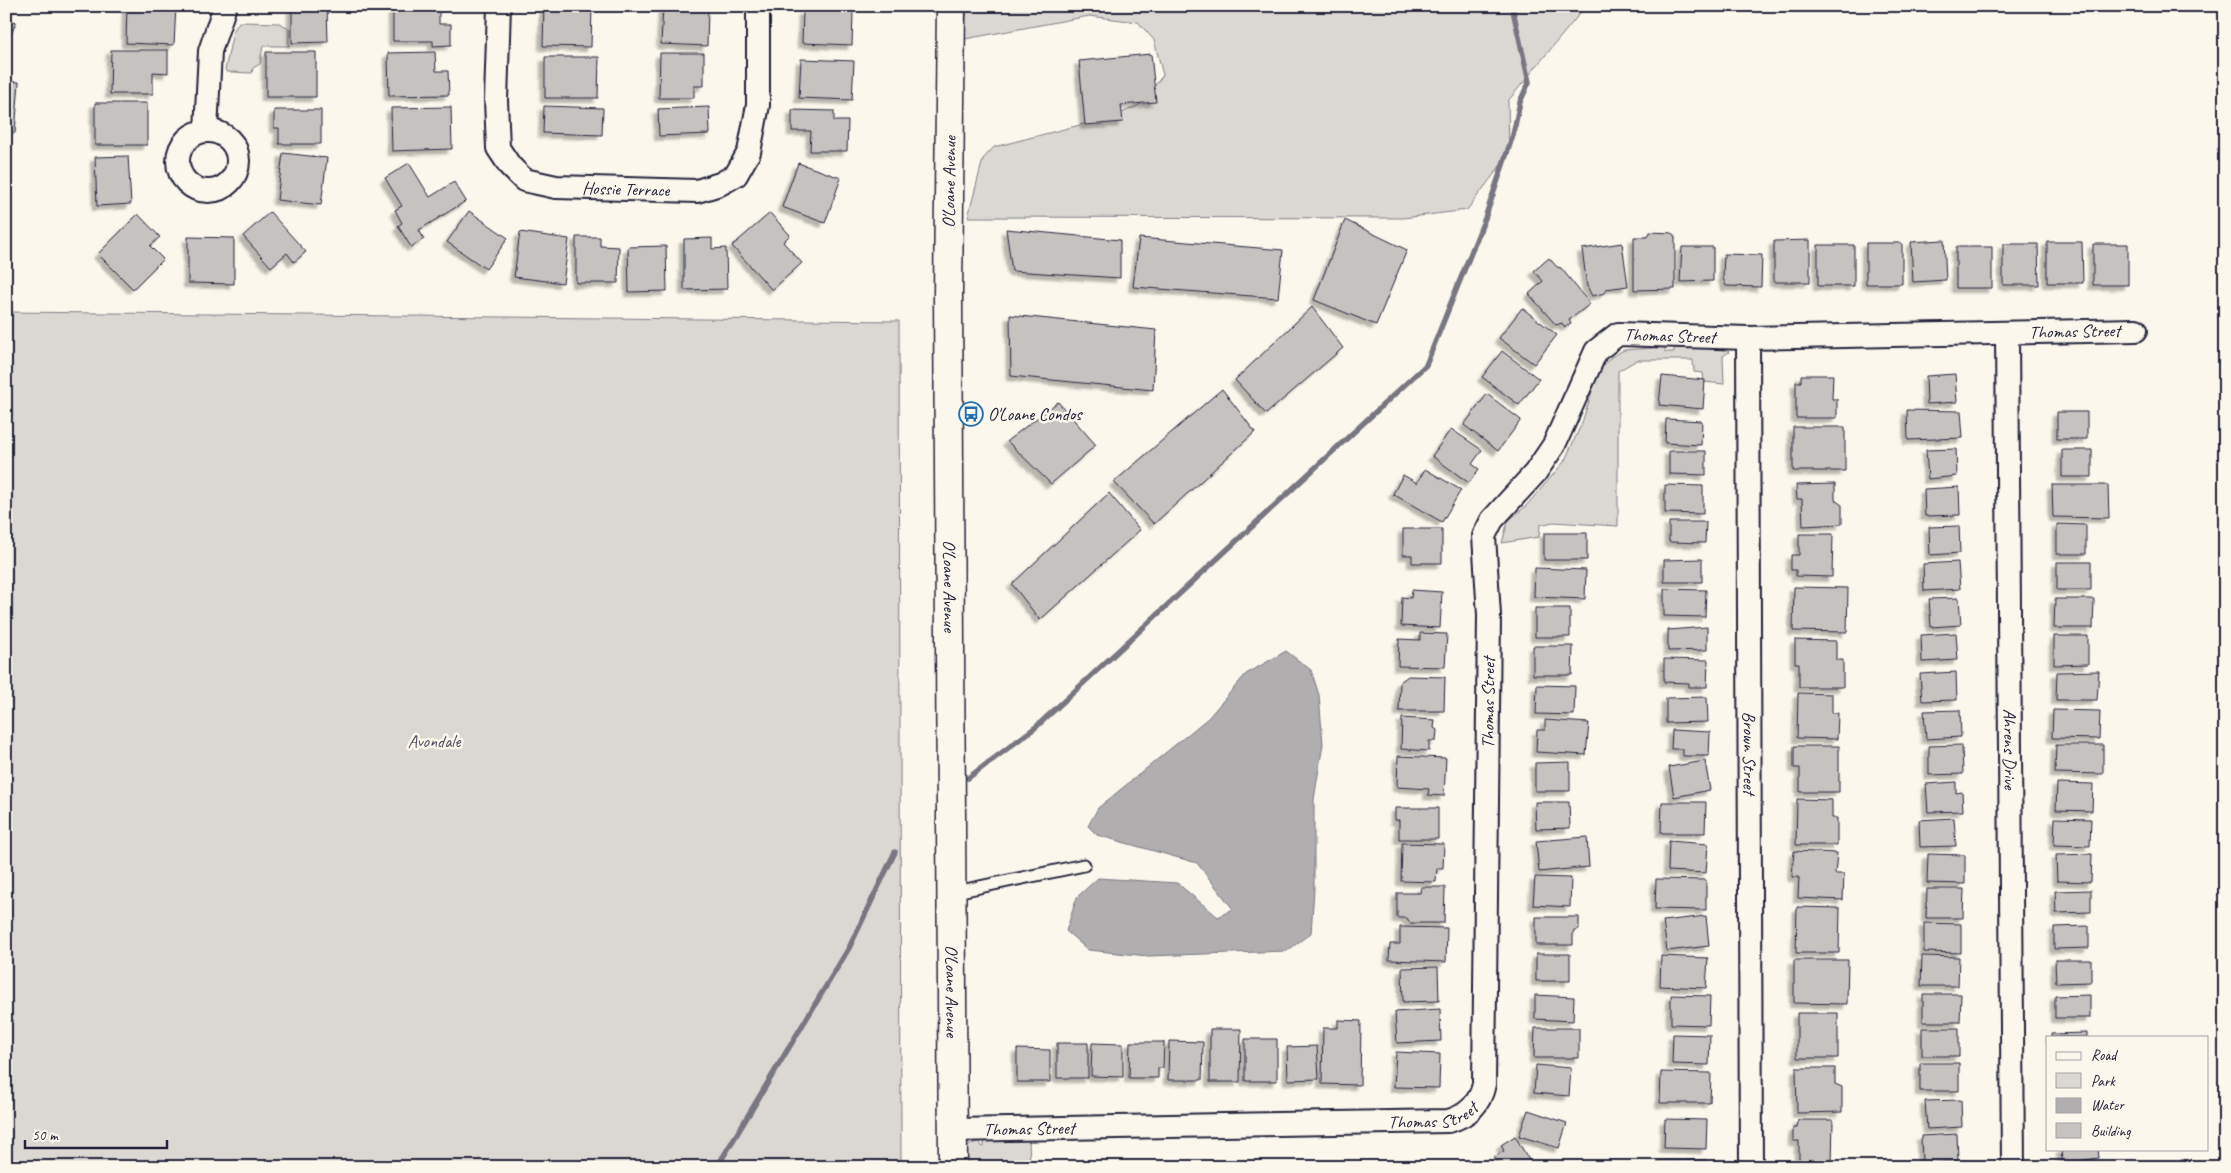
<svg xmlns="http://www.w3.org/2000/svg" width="2231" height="1173" font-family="Caveat,sans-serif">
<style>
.green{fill:#dbd8d3;stroke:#7e7d87}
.water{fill:#b1aeb0;stroke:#787681}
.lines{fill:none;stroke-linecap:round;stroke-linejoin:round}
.stream{stroke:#787681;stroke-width:5.5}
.building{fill:#c6c2c0;stroke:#22223b;filter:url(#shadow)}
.service-casing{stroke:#22223b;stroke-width:15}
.minor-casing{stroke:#22223b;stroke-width:26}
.tertiary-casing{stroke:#22223b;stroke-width:31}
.service{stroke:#fbf7ec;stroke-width:11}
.minor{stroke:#fbf7ec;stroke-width:22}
.tertiary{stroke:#fbf7ec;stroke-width:28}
.labels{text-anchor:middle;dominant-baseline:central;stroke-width:5;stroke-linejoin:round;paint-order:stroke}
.street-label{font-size:18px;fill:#22223b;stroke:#fbf7ec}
.poi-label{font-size:18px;fill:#22223b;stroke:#fbf7ec;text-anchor:start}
.park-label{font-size:18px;fill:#505061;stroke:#fbf7ec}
</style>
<defs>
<filter id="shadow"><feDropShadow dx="-4.5" dy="4.5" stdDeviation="1" flood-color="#0004"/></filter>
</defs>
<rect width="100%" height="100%" fill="#fbf7ec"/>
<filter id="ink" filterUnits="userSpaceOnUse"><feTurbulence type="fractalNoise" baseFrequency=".02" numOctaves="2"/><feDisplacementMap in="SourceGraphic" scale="10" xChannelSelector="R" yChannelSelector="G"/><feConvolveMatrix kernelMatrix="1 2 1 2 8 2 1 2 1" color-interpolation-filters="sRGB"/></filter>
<g filter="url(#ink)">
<path class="green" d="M 967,6 L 1586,6 L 1508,101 L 1509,154 L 1467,210 L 1403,218 L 968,217 L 983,159 L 994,147 L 1115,116 L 1141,104 L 1163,75 L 1154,40 L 1138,22 L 1089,16 L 965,39 Z
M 239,22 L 279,23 L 289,28 L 289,46 L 263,46 L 260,64 L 253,68 L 252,73 L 227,72 L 225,70 L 233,32 Z
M 6,312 L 899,321 L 901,1167 L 6,1167 Z
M 1674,346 L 1721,347 L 1729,352 L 1723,356 L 1724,384 L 1704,382 L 1703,373 L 1694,372 L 1693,360 L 1637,360 L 1618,371 L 1618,526 L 1553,522 L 1540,525 L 1539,537 L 1502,543 L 1508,521 L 1526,506 L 1564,462 L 1582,423 L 1598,372 L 1611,357 L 1624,350 L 1665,347 L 1665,352 L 1674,352 Z
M 1029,1140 L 1030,1164 L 1024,1167 L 966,1167 L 967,1148 L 970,1145 L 979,1141 L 982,1147 L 984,1147 L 984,1141 Z"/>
<path class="water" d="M 1286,651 L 1311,670 L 1319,695 L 1323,744 L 1314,799 L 1314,889 L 1311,933 L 1287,951 L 1148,956 L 1088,950 L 1066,931 L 1077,897 L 1098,878 L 1177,883 L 1218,917 L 1233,909 L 1197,863 L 1097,835 L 1088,826 L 1098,808 L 1208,718 L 1246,674 Z"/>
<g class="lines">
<path class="stream" d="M 968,778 L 1036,727 L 1426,365 L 1485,218 L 1513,135 L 1520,102 L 1529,82 L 1512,6
M 717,1167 L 849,948 L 895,852"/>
</g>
<path class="building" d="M 127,6 L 176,6 L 174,45 L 126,43 Z
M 292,6 L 327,6 L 328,42 L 292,43 Z
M 393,6 L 439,6 L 439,24 L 451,24 L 451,45 L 433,46 L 433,41 L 393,41 Z
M 544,6 L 592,6 L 591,47 L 543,46 Z
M 663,6 L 708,7 L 707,46 L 661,44 Z
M 803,11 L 853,12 L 852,45 L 802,43 Z
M 6,19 L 16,22 L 6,49 Z
M 111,50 L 168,50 L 168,73 L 153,72 L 153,94 L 110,94 Z
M 266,52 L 316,52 L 316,97 L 266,97 Z
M 435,52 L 436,71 L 448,71 L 449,95 L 389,96 L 388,53 Z
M 660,53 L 704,53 L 704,86 L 694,86 L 694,98 L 659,98 Z
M 1151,54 L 1156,102 L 1121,105 L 1123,122 L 1085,125 L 1079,61 Z
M 545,57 L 599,57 L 598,98 L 545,98 Z
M 801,59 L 854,61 L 852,100 L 799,98 Z
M 6,81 L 19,82 L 15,133 L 6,132 Z
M 95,103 L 147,103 L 147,145 L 95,145 Z
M 544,106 L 603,108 L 602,135 L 543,133 Z
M 451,107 L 452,149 L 392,151 L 391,108 Z
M 709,107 L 710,134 L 659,136 L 658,109 Z
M 274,110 L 321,110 L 321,144 L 279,144 L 279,128 L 274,128 Z
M 792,110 L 834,111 L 834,121 L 848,121 L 847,151 L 810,151 L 811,131 L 792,131 Z
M 283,153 L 327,158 L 321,205 L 277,200 Z
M 128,156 L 131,204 L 97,206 L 95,157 Z
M 409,163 L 430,197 L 454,182 L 466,201 L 419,230 L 424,239 L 411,247 L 398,226 L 402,223 L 395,210 L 402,206 L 385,178 Z
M 798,163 L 841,178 L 825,223 L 782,207 Z
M 469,211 L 508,238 L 486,269 L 447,242 Z
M 270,212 L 306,252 L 294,262 L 287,253 L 271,267 L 243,236 Z
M 770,213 L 790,235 L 783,242 L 802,263 L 772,290 L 732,246 Z
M 138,214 L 160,237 L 150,246 L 163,259 L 133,289 L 98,254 Z
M 1345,220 L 1407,250 L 1376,325 L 1314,300 Z
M 1006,229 L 1120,240 L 1120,278 L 1012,271 Z
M 520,232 L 569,239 L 563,283 L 514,277 Z
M 1650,232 L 1672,233 L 1675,237 L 1675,289 L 1634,290 L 1634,237 L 1648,237 Z
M 188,237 L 234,238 L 234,284 L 188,283 Z
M 576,237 L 600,237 L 600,246 L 619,247 L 618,283 L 576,283 Z
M 712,238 L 712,249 L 726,248 L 727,289 L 684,290 L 684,239 Z
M 1139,238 L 1283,250 L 1278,298 L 1133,287 Z
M 1810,240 L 1810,282 L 1774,282 L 1774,241 Z
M 1944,240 L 1946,280 L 1913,282 L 1911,242 Z
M 2047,242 L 2082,242 L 2083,283 L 2047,283 Z
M 1622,243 L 1628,286 L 1606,289 L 1605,293 L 1592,296 L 1587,286 L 1582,249 Z
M 1866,243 L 1902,243 L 1902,284 L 1866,284 Z
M 2003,244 L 2038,244 L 2039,285 L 2003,285 Z
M 2093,244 L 2128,244 L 2128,285 L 2093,285 Z
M 1818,245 L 1854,245 L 1854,286 L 1818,286 Z
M 666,246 L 667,291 L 629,292 L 628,247 Z
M 1682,247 L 1713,247 L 1713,281 L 1680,282 Z
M 1956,247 L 1992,247 L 1992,288 L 1956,288 Z
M 1724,254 L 1762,255 L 1761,287 L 1726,286 L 1723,278 Z
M 1549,258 L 1557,267 L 1561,268 L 1590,304 L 1569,320 L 1571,324 L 1565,327 L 1562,323 L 1556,325 L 1529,294 L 1543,281 L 1534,271 Z
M 1312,307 L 1343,348 L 1266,414 L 1235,380 Z
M 1522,308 L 1557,335 L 1534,364 L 1499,338 Z
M 1010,315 L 1156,330 L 1153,390 L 1011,376 Z
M 1502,351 L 1539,379 L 1519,405 L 1482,377 Z
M 1955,374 L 1957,402 L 1927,404 L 1926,376 Z
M 1801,375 L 1833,375 L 1832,399 L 1837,399 L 1837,418 L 1796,418 L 1796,382 L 1801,382 Z
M 1662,376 L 1705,380 L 1703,409 L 1659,405 Z
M 1222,389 L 1255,432 L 1154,524 L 1114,482 Z
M 1487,394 L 1521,420 L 1498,451 L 1464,425 Z
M 1058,402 L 1096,445 L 1051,484 L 1007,441 Z
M 1907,410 L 1961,411 L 1963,438 L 1908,440 Z
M 2057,412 L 2087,412 L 2087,439 L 2057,439 Z
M 1666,419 L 1702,421 L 1701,445 L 1665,443 Z
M 1793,427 L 1845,427 L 1845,471 L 1793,471 Z
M 1451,429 L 1482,450 L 1472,464 L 1479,469 L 1469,483 L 1432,456 Z
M 1956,449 L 1957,476 L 1928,479 L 1926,450 Z
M 2062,450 L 2092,450 L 2092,477 L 2062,477 Z
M 1669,451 L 1706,451 L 1706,475 L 1669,474 Z
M 1425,469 L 1461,490 L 1442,522 L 1393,494 L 1403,475 L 1417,483 Z
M 1835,484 L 1835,500 L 1842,505 L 1842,524 L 1803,526 L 1802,499 L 1797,499 L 1796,485 Z
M 1665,485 L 1703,486 L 1703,514 L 1665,513 Z
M 2052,485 L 2108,485 L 2109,518 L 2053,517 Z
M 1959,487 L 1960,515 L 1925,516 L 1924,489 Z
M 1109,493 L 1140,530 L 1040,620 L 1012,584 Z
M 1669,522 L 1706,522 L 1705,543 L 1669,542 Z
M 2057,524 L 2086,525 L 2086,554 L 2057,554 Z
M 1959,526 L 1960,553 L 1930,555 L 1929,527 Z
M 1403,529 L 1442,529 L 1442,563 L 1412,563 L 1412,555 L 1403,555 Z
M 1544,533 L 1587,533 L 1587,560 L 1544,560 Z
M 1799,534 L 1833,534 L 1832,577 L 1796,576 L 1796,570 L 1791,570 L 1791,555 L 1799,555 Z
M 1702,559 L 1702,582 L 1664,582 L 1664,560 Z
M 1958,562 L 1960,589 L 1924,591 L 1923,564 Z
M 2057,562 L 2091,562 L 2091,590 L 2057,590 Z
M 1535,568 L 1586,570 L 1585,599 L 1534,597 Z
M 1794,587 L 1848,588 L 1847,632 L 1793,631 Z
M 1664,589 L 1706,590 L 1705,617 L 1664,616 Z
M 1412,590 L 1442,592 L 1440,628 L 1401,626 L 1402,597 L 1411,598 Z
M 1959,598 L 1961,625 L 1931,627 L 1929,599 Z
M 2055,599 L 2094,599 L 2093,628 L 2054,628 Z
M 1535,608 L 1570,608 L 1570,637 L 1535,637 Z
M 1707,627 L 1707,650 L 1668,651 L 1668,630 Z
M 1420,633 L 1447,634 L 1445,667 L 1398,666 L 1399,639 L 1420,640 Z
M 1956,633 L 1958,660 L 1922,662 L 1921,635 Z
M 2054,636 L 2088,636 L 2088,664 L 2054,665 Z
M 1795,640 L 1836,641 L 1836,660 L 1843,660 L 1843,687 L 1799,687 L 1799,663 L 1795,663 Z
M 1533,646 L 1573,646 L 1572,675 L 1533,675 Z
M 1664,659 L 1708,660 L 1707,687 L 1689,687 L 1689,683 L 1664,682 Z
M 2099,671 L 2097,700 L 2056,700 L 2057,672 Z
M 1956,672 L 1957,700 L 1922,701 L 1920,674 Z
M 1408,676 L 1445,677 L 1444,711 L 1399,711 L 1400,682 Z
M 1537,685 L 1575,686 L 1574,715 L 1536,714 Z
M 1798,693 L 1832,694 L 1832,713 L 1838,713 L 1837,739 L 1797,738 Z
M 1707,697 L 1708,722 L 1666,723 L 1666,698 Z
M 1960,710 L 1961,737 L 1926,739 L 1924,711 Z
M 2053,710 L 2100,711 L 2099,739 L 2052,738 Z
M 1402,718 L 1435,720 L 1434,728 L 1437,730 L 1436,741 L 1429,741 L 1429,751 L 1401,749 Z
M 1545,720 L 1589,723 L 1586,755 L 1536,752 L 1537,730 L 1545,730 Z
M 1672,730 L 1710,732 L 1709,756 L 1683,756 L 1683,749 L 1671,749 Z
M 1962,745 L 1963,774 L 1929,775 L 1929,746 Z
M 2056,745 L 2103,745 L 2103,774 L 2055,773 Z
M 1794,746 L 1839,746 L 1839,792 L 1800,792 L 1800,768 L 1794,768 Z
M 1398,756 L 1446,758 L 1444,796 L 1428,795 L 1429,789 L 1397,787 Z
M 1705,761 L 1710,790 L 1674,797 L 1669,767 Z
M 1570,762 L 1570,791 L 1535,791 L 1535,763 Z
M 1956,782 L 1956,793 L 1962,792 L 1963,811 L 1928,812 L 1926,784 Z
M 2057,783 L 2093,784 L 2092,811 L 2056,810 Z
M 1797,799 L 1832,800 L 1832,818 L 1837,818 L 1837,845 L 1796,845 Z
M 1535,802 L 1569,802 L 1570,828 L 1536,829 Z
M 1662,802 L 1706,802 L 1705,833 L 1661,833 Z
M 1395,808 L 1438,808 L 1438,839 L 1399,839 L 1399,820 L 1395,820 Z
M 1954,818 L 1956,846 L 1920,847 L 1919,820 Z
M 2055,818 L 2091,819 L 2090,846 L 2054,845 Z
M 1587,837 L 1589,867 L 1539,872 L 1536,841 Z
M 1669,841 L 1708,844 L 1706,873 L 1668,871 Z
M 1402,843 L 1444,844 L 1443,868 L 1437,868 L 1436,882 L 1401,881 Z
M 1794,851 L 1837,853 L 1835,874 L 1844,874 L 1843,900 L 1798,898 L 1799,877 L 1792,877 Z
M 1928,854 L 1965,855 L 1965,884 L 1927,883 Z
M 2092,854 L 2091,882 L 2057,881 L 2056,855 Z
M 1535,877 L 1571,878 L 1570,907 L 1533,905 Z
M 1656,879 L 1706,880 L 1706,910 L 1655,909 Z
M 1421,887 L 1445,887 L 1444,923 L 1410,923 L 1407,918 L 1397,918 L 1397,893 L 1420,893 Z
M 1927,889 L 1964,889 L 1963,918 L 1926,918 Z
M 2091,890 L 2091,912 L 2056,913 L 2055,891 Z
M 1797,907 L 1840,908 L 1839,953 L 1796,953 Z
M 1706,916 L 1709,946 L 1667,951 L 1663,921 Z
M 1536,917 L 1579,917 L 1579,929 L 1573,932 L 1573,945 L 1536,945 Z
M 1924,923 L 1961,924 L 1961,953 L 1924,952 Z
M 2089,926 L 2089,948 L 2054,949 L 2054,927 Z
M 1400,927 L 1447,928 L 1446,962 L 1389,960 L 1390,944 L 1400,944 Z
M 1536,954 L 1570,954 L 1570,981 L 1536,981 Z
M 1661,956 L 1708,958 L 1706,988 L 1660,986 Z
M 1922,956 L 1959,957 L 1958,986 L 1921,986 Z
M 1794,960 L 1848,960 L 1847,1004 L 1794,1003 Z
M 2055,960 L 2091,960 L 2091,982 L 2056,983 Z
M 1438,967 L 1439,1001 L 1403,1002 L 1402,968 Z
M 1923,994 L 1961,994 L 1960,1022 L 1923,1022 Z
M 1535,995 L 1574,997 L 1573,1021 L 1535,1019 Z
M 1671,995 L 1710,996 L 1709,1025 L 1671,1024 Z
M 2090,995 L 2090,1018 L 2055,1018 L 2055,996 Z
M 1440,1009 L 1441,1041 L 1397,1043 L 1395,1012 Z
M 1797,1013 L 1838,1013 L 1838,1058 L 1797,1058 Z
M 1338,1020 L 1361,1021 L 1360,1085 L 1322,1084 L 1323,1028 L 1338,1028 Z
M 1535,1028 L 1579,1028 L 1579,1058 L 1534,1058 Z
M 1922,1028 L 1959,1028 L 1959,1056 L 1922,1056 Z
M 1210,1029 L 1241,1029 L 1240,1082 L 1210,1082 Z
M 2087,1033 L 2087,1037 L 2051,1037 L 2051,1034 Z
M 1673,1034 L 1710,1035 L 1709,1065 L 1672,1064 Z
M 1245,1039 L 1277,1039 L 1277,1081 L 1245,1081 Z
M 1169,1041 L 1203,1042 L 1202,1080 L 1168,1080 Z
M 1130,1042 L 1164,1042 L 1163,1068 L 1158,1068 L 1158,1078 L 1129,1078 Z
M 1057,1043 L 1088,1043 L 1088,1078 L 1057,1078 Z
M 1092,1043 L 1123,1044 L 1123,1077 L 1091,1076 Z
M 1317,1046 L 1319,1079 L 1288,1080 L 1287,1047 Z
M 1017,1049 L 1050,1050 L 1050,1082 L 1017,1082 Z
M 1396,1052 L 1440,1054 L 1439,1088 L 1394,1087 Z
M 1920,1063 L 1959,1063 L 1959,1091 L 1920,1091 Z
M 1536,1065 L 1571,1068 L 1569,1096 L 1534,1093 Z
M 1796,1068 L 1835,1068 L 1835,1084 L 1842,1087 L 1842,1112 L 1797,1113 Z
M 1661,1072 L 1711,1073 L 1710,1103 L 1660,1103 Z
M 1961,1100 L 1962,1127 L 1927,1129 L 1925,1101 Z
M 1528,1110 L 1567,1123 L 1559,1148 L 1519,1136 Z
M 1665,1119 L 1707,1120 L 1706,1149 L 1664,1148 Z
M 1798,1120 L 1833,1120 L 1832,1163 L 1799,1162 L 1799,1141 L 1793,1141 L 1793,1128 L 1797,1128 Z
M 1957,1134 L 1958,1161 L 1922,1163 L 1921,1136 Z
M 1515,1136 L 1533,1167 L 1499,1167 L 1494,1157 L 1504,1151 L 1501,1145 Z
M 2061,1149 L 2098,1149 L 2099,1158 L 2062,1163 Z
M 1706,1160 L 1706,1167 L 1658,1167 L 1658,1161 Z"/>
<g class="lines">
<g class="service-casing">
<path id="service" d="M 951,893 L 1084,865"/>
</g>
<g class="minor-casing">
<g id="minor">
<path id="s1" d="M 499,6 L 496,100 L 498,148 L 510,166 L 524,180 L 556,187 L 697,191 L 720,184 L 736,175 L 749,152 L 758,105 L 758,6"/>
<circle cx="208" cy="161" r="30"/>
<path d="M 206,131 L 210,51 L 225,6"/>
<path id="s2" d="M 2007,333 L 2013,1167"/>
<path id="s3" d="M 1748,338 L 1751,1167"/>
<path id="s4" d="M 953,1130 L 1448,1121 C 1468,1116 1480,1104 1484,1084 L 1489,615 L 1484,536 L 1492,520 L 1535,473 L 1554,445 L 1596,351 L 1618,334 L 1748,338 L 2136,330"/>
</g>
</g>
<g class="tertiary-casing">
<g id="tertiary">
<path id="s5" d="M 951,6 L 948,295 L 953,1167"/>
</g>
</g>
<use href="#service" class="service"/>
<use href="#minor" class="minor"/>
<use href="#tertiary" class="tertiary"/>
</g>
</g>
<defs>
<g id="bus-ring" transform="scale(1.25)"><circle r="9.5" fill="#fbf7ec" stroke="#1f6fb2" stroke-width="1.5"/><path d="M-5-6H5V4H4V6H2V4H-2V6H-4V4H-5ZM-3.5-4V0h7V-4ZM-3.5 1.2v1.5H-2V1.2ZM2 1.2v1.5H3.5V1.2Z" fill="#1f6fb2"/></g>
</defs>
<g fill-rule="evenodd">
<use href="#bus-ring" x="971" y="414"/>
</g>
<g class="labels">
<g class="street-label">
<text transform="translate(949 182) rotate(-89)">O'Loane Avenue</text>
<text stroke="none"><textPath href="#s1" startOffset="286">Hossie Terrace</textPath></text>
<text stroke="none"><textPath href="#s4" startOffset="1801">Thomas Street</textPath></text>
<text stroke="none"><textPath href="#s4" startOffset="1396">Thomas Street</textPath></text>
<text stroke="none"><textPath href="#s5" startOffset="580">O'Loane Avenue</textPath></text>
<text stroke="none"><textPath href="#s4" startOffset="931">Thomas Street</textPath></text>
<text stroke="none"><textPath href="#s2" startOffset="416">Ahrens Drive</textPath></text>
<text stroke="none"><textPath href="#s3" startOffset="415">Brown Street</textPath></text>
<text stroke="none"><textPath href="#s5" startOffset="985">O'Loane Avenue</textPath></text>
<text stroke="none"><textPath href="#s4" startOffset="481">Thomas Street</textPath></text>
<text stroke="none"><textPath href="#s4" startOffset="76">Thomas Street</textPath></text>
</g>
<g class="poi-label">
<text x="988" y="414">O'Loane Condos</text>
</g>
<g class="park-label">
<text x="434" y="741">Avondale</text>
</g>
</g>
<rect width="2231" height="1173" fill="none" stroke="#fbf7ec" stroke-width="25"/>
<rect x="12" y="12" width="2206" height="1148" fill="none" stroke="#22223b" stroke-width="2" filter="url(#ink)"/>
<rect x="2046" y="1036" width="162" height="115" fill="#fbf7ec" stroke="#a4a2a5"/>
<rect x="2056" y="1052" width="25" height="8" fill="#fbf7ec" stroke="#a4a2a5"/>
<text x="2091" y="1060" font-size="15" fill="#22223b">Road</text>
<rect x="2056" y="1073" width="25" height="15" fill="#dbd8d3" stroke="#a4a2a5"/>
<text x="2091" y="1086" font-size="15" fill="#22223b">Park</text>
<rect x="2056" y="1098" width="25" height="15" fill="#b1aeb0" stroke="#a4a2a5"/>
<text x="2091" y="1110" font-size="15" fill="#22223b">Water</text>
<rect x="2056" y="1123" width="25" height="15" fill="#c6c2c0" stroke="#a4a2a5"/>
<text x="2091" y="1136" font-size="15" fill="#22223b">Building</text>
<path d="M25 1140v8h142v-8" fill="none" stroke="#22223b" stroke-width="2.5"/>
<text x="32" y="1140" font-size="15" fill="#22223b" stroke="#fbf7ec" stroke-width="4" paint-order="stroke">50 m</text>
</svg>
